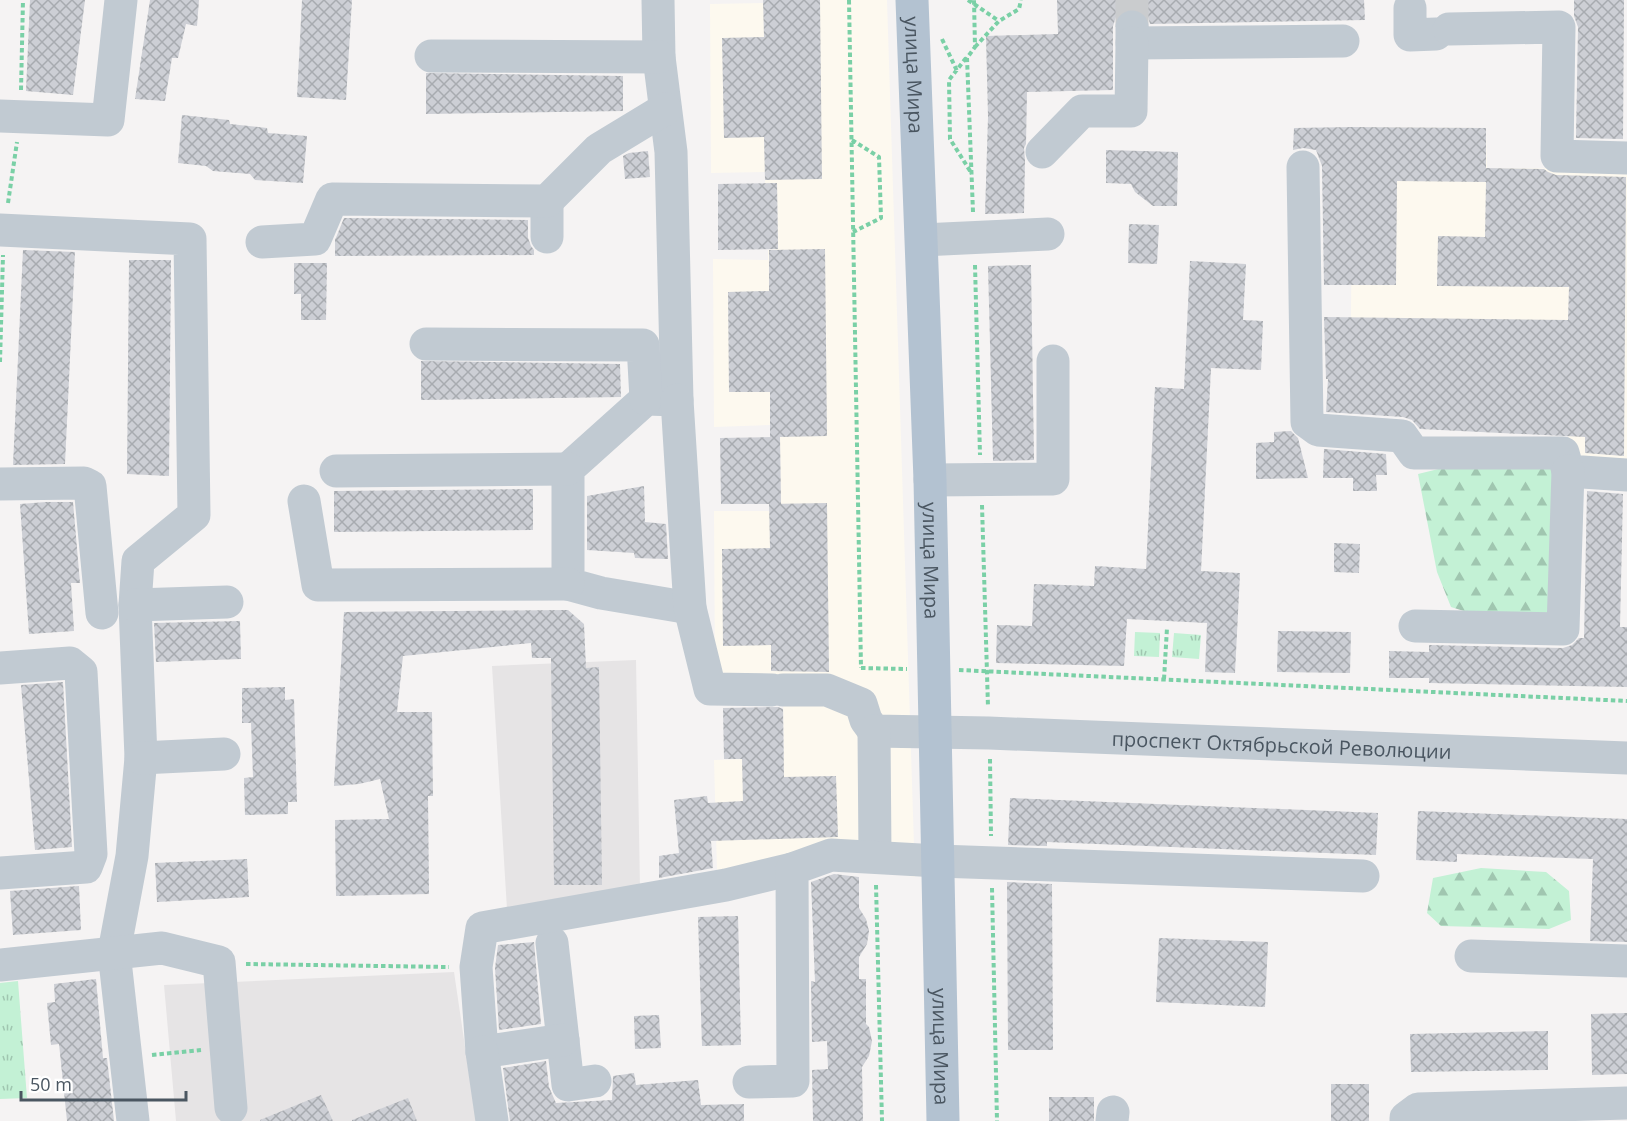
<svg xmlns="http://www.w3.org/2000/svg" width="1627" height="1121" font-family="'Open Sans',sans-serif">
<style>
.commercial{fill:#fdf9ef}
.education{fill:#e6e4e5}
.grass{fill:url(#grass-tufts)}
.forest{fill:url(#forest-firs)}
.building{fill:url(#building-cross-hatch)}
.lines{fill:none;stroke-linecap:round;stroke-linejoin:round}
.minor-tunnel{stroke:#caccce;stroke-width:33;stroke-dasharray:33 16;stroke-linecap:butt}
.path{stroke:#7ad0a6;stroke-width:4;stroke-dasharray:4.5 3;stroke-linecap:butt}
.minor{stroke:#c1cad2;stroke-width:33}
.major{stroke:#b3c2d1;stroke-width:33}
.labels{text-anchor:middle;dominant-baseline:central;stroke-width:5;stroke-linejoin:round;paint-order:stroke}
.street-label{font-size:20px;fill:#4a5661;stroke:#fff}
</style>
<defs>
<pattern id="grass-tufts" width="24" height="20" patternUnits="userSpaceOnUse" patternTransform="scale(1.5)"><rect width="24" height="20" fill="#c3f1d5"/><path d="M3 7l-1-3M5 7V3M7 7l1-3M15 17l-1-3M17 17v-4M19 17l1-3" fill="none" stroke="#a0c6b0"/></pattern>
<pattern id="forest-firs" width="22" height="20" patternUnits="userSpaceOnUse" patternTransform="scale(1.5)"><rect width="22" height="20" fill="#c3f1d5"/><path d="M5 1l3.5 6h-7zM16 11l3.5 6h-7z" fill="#a0c6b0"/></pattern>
<pattern id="building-cross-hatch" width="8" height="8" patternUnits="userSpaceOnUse" patternTransform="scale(1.5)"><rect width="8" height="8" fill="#cdcfd5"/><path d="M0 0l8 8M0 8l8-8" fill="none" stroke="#a8abb0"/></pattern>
</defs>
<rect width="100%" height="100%" fill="#f5f3f3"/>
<path class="commercial" d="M 763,0 L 887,0 L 915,877 L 838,862 L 717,870 L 714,760 L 784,758 L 783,692 L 715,686 L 714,511 L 769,511 L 769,504 L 781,503 L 780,437 L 770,425 L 714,427 L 713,259 L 768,260 L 768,250 L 778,249 L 777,183 L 765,183 L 765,172 L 711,173 L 710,4 L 763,3 Z
M 1353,127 L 1486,128 L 1487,168 L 1627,169 L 1627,459 L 1568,455 L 1568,410 L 1350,398 Z"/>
<path class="education" d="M 636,660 L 640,889 L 507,909 L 492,666 Z
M 454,972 L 476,1121 L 176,1121 L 164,985 Z"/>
<path class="grass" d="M 1135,632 L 1160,633 L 1159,657 L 1134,656 Z
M 1174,633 L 1201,635 L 1199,659 L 1172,657 Z
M 18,981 L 27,1098 L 0,1099 L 0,983 Z"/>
<path class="forest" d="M 1467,462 L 1574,463 L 1575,595 L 1541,621 L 1486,618 L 1451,607 L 1437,572 L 1418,474 Z
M 1481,868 L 1546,872 L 1569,891 L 1571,920 L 1549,929 L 1441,926 L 1427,913 L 1433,878 Z"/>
<path class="building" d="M 30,0 L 85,0 L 73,95 L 26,91 Z
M 150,0 L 199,0 L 197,26 L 186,24 L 178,58 L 172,58 L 165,101 L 135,99 Z
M 302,0 L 352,0 L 346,100 L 297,97 Z
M 763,0 L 820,0 L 822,179 L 765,180 L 764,137 L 724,138 L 722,38 L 764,37 Z
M 1057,0 L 1364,0 L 1365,20 L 1150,24 L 1148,17 L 1141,11 L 1133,8 L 1123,11 L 1116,17 L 1113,26 L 1113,90 L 1027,92 L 1026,144 L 1024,148 L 1025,160 L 1024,213 L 985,214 L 988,117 L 986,36 L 1058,34 Z
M 1574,0 L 1624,0 L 1623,139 L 1576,138 L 1578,27 L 1574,16 Z
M 426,73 L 623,76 L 623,111 L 426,114 Z
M 182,115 L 229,120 L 230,124 L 267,128 L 268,133 L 307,136 L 303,183 L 255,180 L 250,174 L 213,171 L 206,166 L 178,163 Z
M 1353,127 L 1486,128 L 1486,168 L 1544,169 L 1548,172 L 1556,175 L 1626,177 L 1624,456 L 1585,453 L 1585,437 L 1420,429 L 1412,420 L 1403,417 L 1326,412 L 1328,379 L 1326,379 L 1324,317 L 1568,320 L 1569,287 L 1437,286 L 1438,236 L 1485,237 L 1486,182 L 1397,181 L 1396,285 L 1324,285 L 1322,166 L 1316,150 L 1303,148 L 1293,150 L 1294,128 Z
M 1106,150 L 1178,152 L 1177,206 L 1153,206 L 1135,192 L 1131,184 L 1106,183 Z
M 648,151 L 650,177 L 625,179 L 623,156 L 629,153 Z
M 777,183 L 778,249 L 718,250 L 718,184 Z
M 344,218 L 528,220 L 528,238 L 531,246 L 534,250 L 534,255 L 335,256 L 335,240 Z
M 1129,224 L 1159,225 L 1157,264 L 1128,263 Z
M 825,249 L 827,436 L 780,437 L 781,504 L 721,504 L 720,438 L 774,437 L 770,437 L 770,392 L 729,392 L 728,292 L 769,291 L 769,250 Z
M 23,250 L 75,252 L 65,464 L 13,465 Z
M 129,260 L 171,260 L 169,476 L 127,474 Z
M 1190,261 L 1246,264 L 1243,320 L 1263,321 L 1261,370 L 1211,368 L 1201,571 L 1240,573 L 1235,673 L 1205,672 L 1207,623 L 1127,619 L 1124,666 L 996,663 L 997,625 L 1032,626 L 1034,584 L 1094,586 L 1095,566 L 1146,569 L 1155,387 L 1184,389 Z
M 294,263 L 327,263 L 326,320 L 301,320 L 301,294 L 294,294 Z
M 1031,265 L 1034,460 L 993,461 L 988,266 Z
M 421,361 L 620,364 L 621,397 L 421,400 Z
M 1291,431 L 1298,438 L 1308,478 L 1256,479 L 1256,443 L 1274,442 L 1274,432 Z
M 1324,449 L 1386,454 L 1387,475 L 1376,475 L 1377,491 L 1353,491 L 1353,478 L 1323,478 Z
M 644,486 L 645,522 L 666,524 L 668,559 L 635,558 L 634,553 L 587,550 L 587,496 Z
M 533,489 L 533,530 L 334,532 L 334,491 Z
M 1587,491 L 1623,494 L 1620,627 L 1627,627 L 1627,687 L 1429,683 L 1429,678 L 1389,678 L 1389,651 L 1429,652 L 1429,645 L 1563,648 L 1572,645 L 1579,638 L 1584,638 Z
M 46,502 L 73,502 L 80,583 L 71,583 L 74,631 L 29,634 L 20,504 Z
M 827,503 L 829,672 L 771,671 L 771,645 L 723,646 L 722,549 L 770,548 L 769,504 Z
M 1334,543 L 1360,544 L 1359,573 L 1334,572 Z
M 568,610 L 584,624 L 586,668 L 599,667 L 602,885 L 554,885 L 551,658 L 532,658 L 531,643 L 403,656 L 397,712 L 432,712 L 433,796 L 428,796 L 429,894 L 336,896 L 335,820 L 389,819 L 380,779 L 359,784 L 334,786 L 344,612 Z
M 240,621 L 241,659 L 156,662 L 154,623 Z
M 1278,631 L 1351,632 L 1350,673 L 1277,672 Z
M 63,682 L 72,847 L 35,850 L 21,685 Z
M 285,687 L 285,700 L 294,699 L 297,802 L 288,802 L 288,814 L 245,815 L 244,778 L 253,777 L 251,723 L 242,723 L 242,688 Z
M 778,707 L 783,709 L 784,777 L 836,776 L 838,837 L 711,841 L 713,868 L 659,878 L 659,856 L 679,853 L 674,800 L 707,796 L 708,803 L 743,801 L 742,759 L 724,759 L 723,708 Z
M 1010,798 L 1378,813 L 1376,855 L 1047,842 L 1047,846 L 1008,845 Z
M 1418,811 L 1627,819 L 1627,942 L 1590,941 L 1593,859 L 1457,854 L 1457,862 L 1416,860 Z
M 247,859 L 249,897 L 157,902 L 155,863 Z
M 834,874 L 859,877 L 859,908 L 866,919 L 869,931 L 867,944 L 859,957 L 859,979 L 866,979 L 866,1024 L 869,1027 L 872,1041 L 869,1056 L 862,1067 L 863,1121 L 813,1121 L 812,1070 L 828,1069 L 827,1041 L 812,1042 L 811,981 L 815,982 L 811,882 Z
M 1007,882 L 1052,884 L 1053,1050 L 1008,1050 Z
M 79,886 L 81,930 L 13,935 L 10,891 Z
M 738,916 L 741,1045 L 702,1046 L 698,917 Z
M 1159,938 L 1268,942 L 1265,1007 L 1156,1002 Z
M 534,942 L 541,1024 L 499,1030 L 495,968 L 498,945 Z
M 96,979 L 103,1058 L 107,1058 L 114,1121 L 67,1121 L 59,1044 L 51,1045 L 47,1003 L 55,1002 L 54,984 Z
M 1627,1013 L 1627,1074 L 1592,1075 L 1591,1014 Z
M 659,1015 L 661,1048 L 635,1049 L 634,1016 Z
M 1548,1031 L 1548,1070 L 1411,1072 L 1410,1034 Z
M 546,1061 L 549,1087 L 556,1103 L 612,1100 L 613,1076 L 634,1073 L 636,1085 L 698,1080 L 701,1105 L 744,1104 L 744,1121 L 510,1121 L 503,1068 Z
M 1331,1084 L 1369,1084 L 1369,1121 L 1331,1121 Z
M 321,1095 L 333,1121 L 260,1121 L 260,1120 Z
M 1049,1097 L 1094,1097 L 1094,1121 L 1049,1121 Z
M 408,1098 L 417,1121 L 352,1121 L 352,1120 Z"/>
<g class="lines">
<path class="minor-tunnel" d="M 1132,0 L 1132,27"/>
<path class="path" d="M 849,0 L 861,668
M 968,0 L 999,21
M 942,39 L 957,71
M 975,47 L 999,21 L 1019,9 L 1021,0
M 966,58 L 949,80 L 950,139 L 972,174
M 21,90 L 23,0
M 852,140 L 879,157 L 881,218 L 853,232
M 8,203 L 17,142
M 973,212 L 967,58 L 975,47 L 974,0
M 975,265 L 980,455
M 0,362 L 3,255
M 982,505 L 988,707
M 861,668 L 907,669
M 959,670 L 1627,701
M 1164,679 L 1167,628
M 990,759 L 991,836
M 876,885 L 882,1121
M 992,888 L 997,1121
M 246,964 L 449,967
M 152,1055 L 201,1050"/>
<g class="minor">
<path d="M 658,0 L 659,57 L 671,152 L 677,400 L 646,399 L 568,469 L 568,584 L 601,593 L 690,608"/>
<path d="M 1410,8 L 1410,35 L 1436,34"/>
<path d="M 1132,27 L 1132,43 L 1343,41"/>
<path d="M 1449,29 L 1559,27 L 1557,156 L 1627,158"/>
<path d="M 431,56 L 659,57"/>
<path d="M 0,116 L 108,120 L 121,0"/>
<path d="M 1042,152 L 1082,111 L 1131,111 L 1132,43"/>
<path d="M 1303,167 L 1307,422 L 1318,430 L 1402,436 L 1414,453 L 1563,453 L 1568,471 L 1627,475"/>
<path d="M 547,201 L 547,237"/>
<path d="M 0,230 L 190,239 L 194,515 L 138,561 L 135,605 L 141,758 L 132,856 L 114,952 L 133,1121"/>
<path d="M 922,240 L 1048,234"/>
<path d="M 262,242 L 315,239 L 332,199 L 547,201 L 599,149 L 665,109"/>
<path d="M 426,344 L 643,345 L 646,399"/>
<path d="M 677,400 L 690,608 L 710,689 L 772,690"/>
<path d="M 336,471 L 568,469"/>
<path d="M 930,480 L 1053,479 L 1053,361"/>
<path d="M 0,484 L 84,483 L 90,486 L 102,613"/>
<path d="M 304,501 L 318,585 L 568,584"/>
<path d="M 135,605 L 227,602"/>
<path d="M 1415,626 L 1563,629 L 1568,471"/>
<path d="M 0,668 L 70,663 L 81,672 L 91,854 L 86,867 L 0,873"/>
<path id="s1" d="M 783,690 L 827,690 L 861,704 L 866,720 L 874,731 L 989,733 L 1627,758"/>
<path d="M 874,731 L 875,856"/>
<path d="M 141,758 L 224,754"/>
<path d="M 552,943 L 568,1085 L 595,1081"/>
<path d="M 1471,956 L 1627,961"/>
<path d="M 0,965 L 162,948 L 219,962 L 231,1108"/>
<path d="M 563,1040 L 482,1052 L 476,967 L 482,928 L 726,885 L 792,869"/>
<path d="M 482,1052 L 492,1121"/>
<path d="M 749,1082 L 793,1081 L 792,869 L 831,855 L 938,861 L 1363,876"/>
<path d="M 1112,1121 L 1113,1112"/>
<path d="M 1406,1121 L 1406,1118 L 1418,1109 L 1627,1103"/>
</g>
<path class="major" id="s2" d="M 912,0 L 930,480 L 943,1121"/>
</g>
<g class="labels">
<g class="street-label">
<text stroke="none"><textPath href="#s2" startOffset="75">улица Мира</textPath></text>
<text stroke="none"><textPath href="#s2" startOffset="561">улица Мира</textPath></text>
<text stroke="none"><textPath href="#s1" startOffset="519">проспект Октябрьской Революции</textPath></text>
<text stroke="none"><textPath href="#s2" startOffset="1047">улица Мира</textPath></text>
</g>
</g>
<path d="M21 1091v9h165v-9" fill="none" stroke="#4a5661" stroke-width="3"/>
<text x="30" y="1091" font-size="18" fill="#4a5661" stroke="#ffffff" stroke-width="4.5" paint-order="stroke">50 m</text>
</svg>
